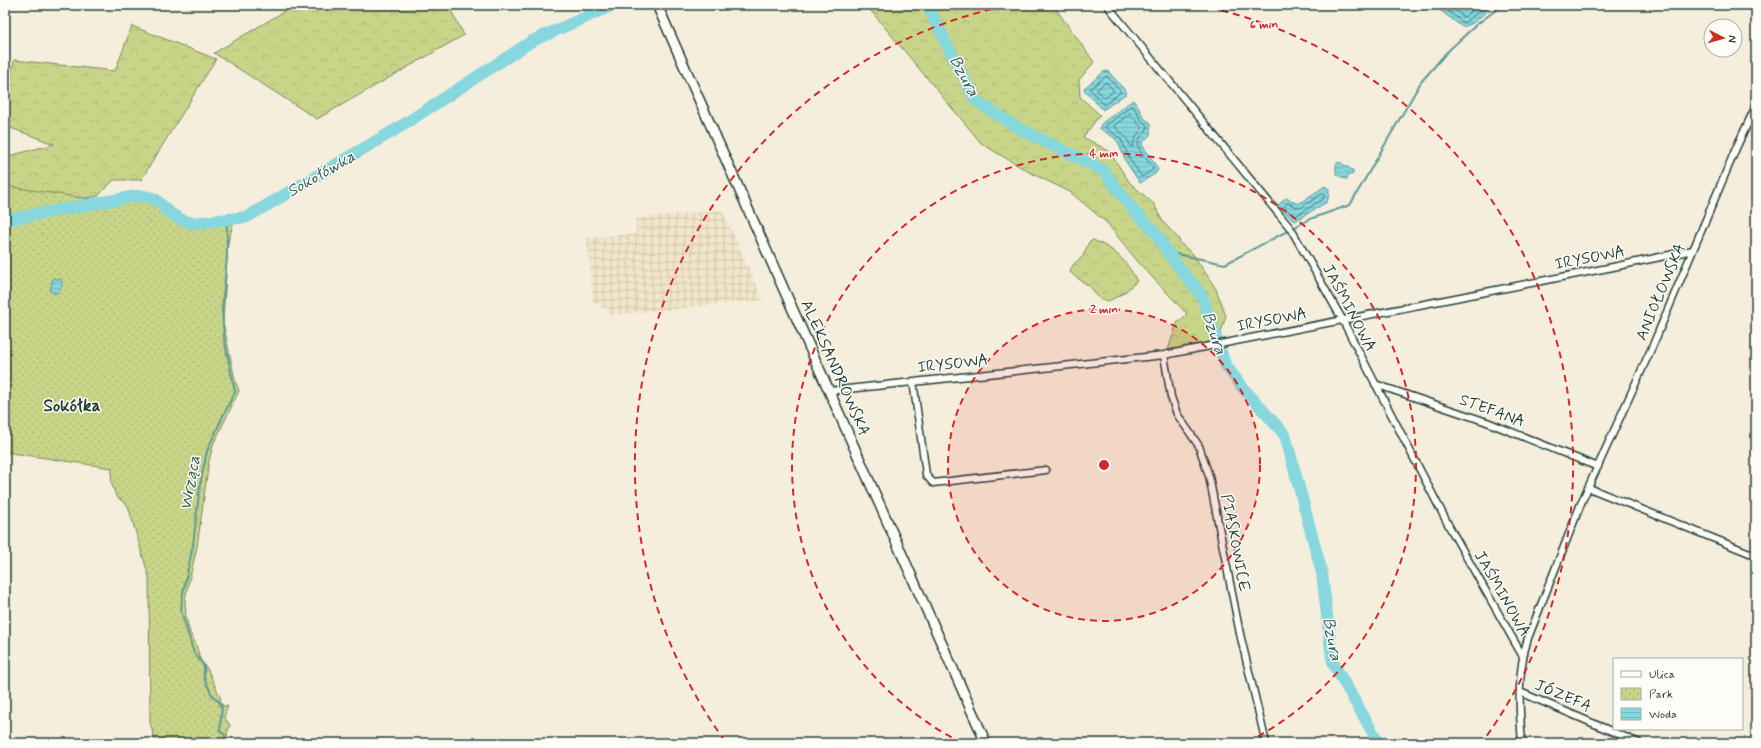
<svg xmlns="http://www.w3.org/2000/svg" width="1761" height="748" font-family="Mynerve,sans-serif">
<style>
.industrial{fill:url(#industrial-grid)}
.forest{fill:url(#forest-crowns);stroke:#74895e}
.park{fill:url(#park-dots);stroke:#74895e}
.water{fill:url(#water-rules);stroke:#5d999a}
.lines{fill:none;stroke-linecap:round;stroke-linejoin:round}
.shore{stroke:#487b78;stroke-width:1}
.stream{stroke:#5d999a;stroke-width:2}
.river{stroke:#86d7de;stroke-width:12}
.minor-casing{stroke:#1f3d34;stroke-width:9}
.secondary-casing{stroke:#1f3d34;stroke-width:12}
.minor{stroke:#fdfcf7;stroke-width:6}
.secondary{stroke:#fdfcf7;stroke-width:9}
.ring{fill:none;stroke:#d62828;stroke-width:2;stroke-dasharray:7 5}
.labels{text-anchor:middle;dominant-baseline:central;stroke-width:3;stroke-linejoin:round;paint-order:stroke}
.street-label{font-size:16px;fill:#1f3d34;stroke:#fdfcf7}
.water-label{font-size:17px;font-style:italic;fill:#345c56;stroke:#fdfcf7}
.neighbourhood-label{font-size:17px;font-weight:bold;fill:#1f3d34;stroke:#fdfcf7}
.centre{fill:#d62828;stroke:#fdfcf7;stroke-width:2}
.ring-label{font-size:12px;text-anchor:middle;font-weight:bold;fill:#d62828;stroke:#fdfcf7;stroke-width:3;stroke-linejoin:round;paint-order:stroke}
</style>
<defs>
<pattern id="industrial-grid" width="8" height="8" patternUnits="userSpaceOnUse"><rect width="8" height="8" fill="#f2e5c9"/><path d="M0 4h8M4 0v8" fill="none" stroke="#cfc5ad"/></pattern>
<pattern id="forest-crowns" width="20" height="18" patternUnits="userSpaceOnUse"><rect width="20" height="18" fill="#c8d588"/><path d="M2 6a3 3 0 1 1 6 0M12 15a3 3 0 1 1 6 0" fill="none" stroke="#abb876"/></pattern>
<pattern id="park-dots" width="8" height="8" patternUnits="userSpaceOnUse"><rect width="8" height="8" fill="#c8d588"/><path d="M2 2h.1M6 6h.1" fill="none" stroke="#abb876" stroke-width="1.8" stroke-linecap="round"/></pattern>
<pattern id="water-rules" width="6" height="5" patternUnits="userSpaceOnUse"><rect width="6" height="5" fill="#86d7de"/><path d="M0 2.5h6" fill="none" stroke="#73b9bf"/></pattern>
</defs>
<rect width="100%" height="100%" fill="#f6eedc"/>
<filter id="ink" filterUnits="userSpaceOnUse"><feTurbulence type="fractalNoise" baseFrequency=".025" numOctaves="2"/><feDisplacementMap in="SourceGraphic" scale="8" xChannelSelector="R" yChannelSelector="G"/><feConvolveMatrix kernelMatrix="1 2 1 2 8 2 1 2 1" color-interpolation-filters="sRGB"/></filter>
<g filter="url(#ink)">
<path class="industrial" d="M 722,210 L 763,300 L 610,315 L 607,308 L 602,308 L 593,301 L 587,238 L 636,234 L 636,218 Z"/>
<path class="forest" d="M 295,5 L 448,5 L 464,35 L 317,119 L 214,53 Z
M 866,5 L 1053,5 L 1094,62 L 1079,80 L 1080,97 L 1100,115 L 1083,137 L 1109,151 L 1130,183 L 1154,204 L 1163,222 L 1178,238 L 1181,244 L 1193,254 L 1216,289 L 1226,316 L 1220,336 L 1213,342 L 1168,350 L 1177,323 L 1187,314 L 1138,262 L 1107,223 L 1070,192 L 1029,172 L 982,144 Z
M 132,26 L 216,59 L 141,180 L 114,180 L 98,196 L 5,213 L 5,178 L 9,156 L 54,144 L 5,126 L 5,110 L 14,60 L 115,71 Z
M 1093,240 C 1115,249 1126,260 1137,281 L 1125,292 L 1109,301 C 1093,298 1098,294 1089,286 C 1082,281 1076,278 1070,272 C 1073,261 1078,262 1083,256 C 1085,252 1087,246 1089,242 Z"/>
<path class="park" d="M 5,186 L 104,201 L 137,198 L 155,202 L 160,200 C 165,204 169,209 174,213 C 190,222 210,219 227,216 L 233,224 L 228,243 L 223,322 L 235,380 L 239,391 L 213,445 L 209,461 L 197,547 L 185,599 L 186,618 L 190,633 L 196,644 L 200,659 L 208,670 L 221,699 L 219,706 L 228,706 L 224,717 L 230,725 L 227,733 L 229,743 L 156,743 L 150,723 L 149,577 L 128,506 L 116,496 L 111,482 L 112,468 L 5,452 Z"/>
<path class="water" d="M 1433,5 L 1492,5 C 1485,13 1472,28 1461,26 Z
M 1105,71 L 1109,72 L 1127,93 L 1103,110 L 1085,91 L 1084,88 Z
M 1133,100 L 1137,105 L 1144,118 L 1151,123 L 1150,135 L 1144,141 L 1142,145 C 1145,148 1157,166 1158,170 L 1155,174 L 1140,183 L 1126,162 L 1118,142 L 1113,137 L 1099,128 L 1102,123 Z
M 1339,162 L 1354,171 L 1352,175 L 1348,175 L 1347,180 L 1336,174 L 1336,164 Z
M 1325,186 L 1329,189 L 1329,195 L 1327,202 L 1295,221 L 1277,206 L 1286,198 L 1298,204 Z
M 53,278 L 62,280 L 62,286 L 56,294 L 50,291 Z"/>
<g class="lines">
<path class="shore" d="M 1440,5 L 1464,23 L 1487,5
M 1448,5 L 1464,17 L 1479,5
M 1107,76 L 1121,92 L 1104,105 L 1090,89 Z
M 1105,83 L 1107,83 L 1114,91 L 1105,98 L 1097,90 Z
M 1131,106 L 1134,107 L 1141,120 L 1147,125 C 1148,132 1144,133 1140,138 C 1133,149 1149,160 1154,169 L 1142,177 L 1130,160 L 1121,139 L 1105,127 Z
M 1130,114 L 1142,128 L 1136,137 L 1132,148 L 1125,136 L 1114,126 Z
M 1322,194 L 1325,195 L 1323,199 L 1296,216 L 1290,213 L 1284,207 L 1287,203 L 1300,208 Z"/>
<path class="stream" d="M 1167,252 L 1225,264 L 1310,219 L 1350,205 L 1421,82 L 1447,52 L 1477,24 L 1503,5
M 225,743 L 225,735 L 220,731 L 222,705 L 212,695 L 204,678 L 204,666 L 194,653 L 181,611 L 182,598 L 193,545 L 200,485 L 207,451 L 222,418 L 235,392 L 224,338 L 222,309 L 227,257 L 227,220"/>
<path class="river" d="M 927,5 L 975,100 L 1018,128 L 1103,170 L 1134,211 L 1156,233 L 1167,252 L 1202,296 L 1225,364 L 1242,387 L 1285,435 L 1322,573 L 1332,658 L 1334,665 L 1379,743
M 5,220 L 136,196 L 145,196 L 155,199 L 171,214 L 182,220 L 193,223 L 247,217 L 395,130 L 532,41 L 613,5"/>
<g class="minor-casing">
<path id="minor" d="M 1107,5 L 1291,229 L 1342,319 L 1450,528 L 1522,655
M 1164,355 L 1171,397 L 1177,414 L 1199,446 L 1209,476 L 1240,634 L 1266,743
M 913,381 L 925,467 L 926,475 L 933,483 L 1046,470
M 1375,384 L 1487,422 L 1598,467
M 829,391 L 1164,355 L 1613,267 L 1693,250
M 1589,488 L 1752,554
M 1520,692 L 1639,743
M 1522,743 C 1519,707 1517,672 1528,638 L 1582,501 L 1653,345 L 1737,146 L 1756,106"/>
</g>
<g class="secondary-casing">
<path id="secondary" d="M 657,5 L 986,743"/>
</g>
<use href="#minor" class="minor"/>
<use href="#secondary" class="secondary"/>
</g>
</g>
<circle cx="1104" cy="465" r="156" fill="#d62828" fill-opacity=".12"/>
<g class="ring">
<circle cx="1104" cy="465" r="156"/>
<path d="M962 743A312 312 0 1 1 1246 743"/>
<path d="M725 741A469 469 0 0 1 1010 5M1198 5A469 469 0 0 1 1483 741"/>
</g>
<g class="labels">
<g class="street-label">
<text transform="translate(1590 258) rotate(-11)">IRYSOWA</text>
<text transform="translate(1661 292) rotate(-67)">ANIOŁOWSKA</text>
<text transform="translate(1349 308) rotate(62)">JAŚMINOWA</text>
<text transform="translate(1272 320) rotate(-11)">IRYSOWA</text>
<text transform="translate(953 364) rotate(-6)">IRYSOWA</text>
<text transform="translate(835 368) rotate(66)">ALEKSANDROWSKA</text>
<text transform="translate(1492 411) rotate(20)">STEFANA</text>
<text transform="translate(1235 543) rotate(79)">PIASKOWICE</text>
<text transform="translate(1502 594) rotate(60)">JAŚMINOWA</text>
<text transform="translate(1563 696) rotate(23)">JÓZEFA</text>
</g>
<g class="water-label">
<text transform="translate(964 76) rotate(62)">Bzura</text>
<text transform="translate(321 174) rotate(-30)">Sokołówka</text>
<text transform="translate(1214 333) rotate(71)">Bzura</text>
<text transform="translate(190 483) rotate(-80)">Wrząca</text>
<text transform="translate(1332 639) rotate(79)">Bzura</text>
</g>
<g class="neighbourhood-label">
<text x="72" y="406">Sokółka</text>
</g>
</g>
<circle cx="1104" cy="465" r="6" class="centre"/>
<g class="ring-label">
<text x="1264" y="28">6 min</text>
<text x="1104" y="157">4 min</text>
<text x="1104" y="313">2 min</text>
</g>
<rect width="1761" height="748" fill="none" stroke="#fdfcf7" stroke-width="20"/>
<rect x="10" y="10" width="1741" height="728" fill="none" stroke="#1f3d34" stroke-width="1.5" filter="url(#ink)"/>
<rect x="1613" y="658" width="130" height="72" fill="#fdfcf7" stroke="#a4b0a9"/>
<rect x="1621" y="671" width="20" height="6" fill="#fdfcf7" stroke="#a4b0a9"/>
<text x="1649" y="678" font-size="12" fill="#1f3d34">Ulica</text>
<rect x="1621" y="688" width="20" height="12" fill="url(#park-dots)" stroke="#a4b0a9"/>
<text x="1649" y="698" font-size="12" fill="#1f3d34">Park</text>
<rect x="1621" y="708" width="20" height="12" fill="url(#water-rules)" stroke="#a4b0a9"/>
<text x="1649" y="718" font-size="12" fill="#1f3d34">Woda</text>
<g transform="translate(1723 38) rotate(96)"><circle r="19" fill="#fdfcf7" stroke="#a4b0a9"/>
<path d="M0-3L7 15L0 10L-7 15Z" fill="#c8321e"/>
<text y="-6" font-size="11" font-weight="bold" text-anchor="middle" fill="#1f3d34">N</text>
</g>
</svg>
